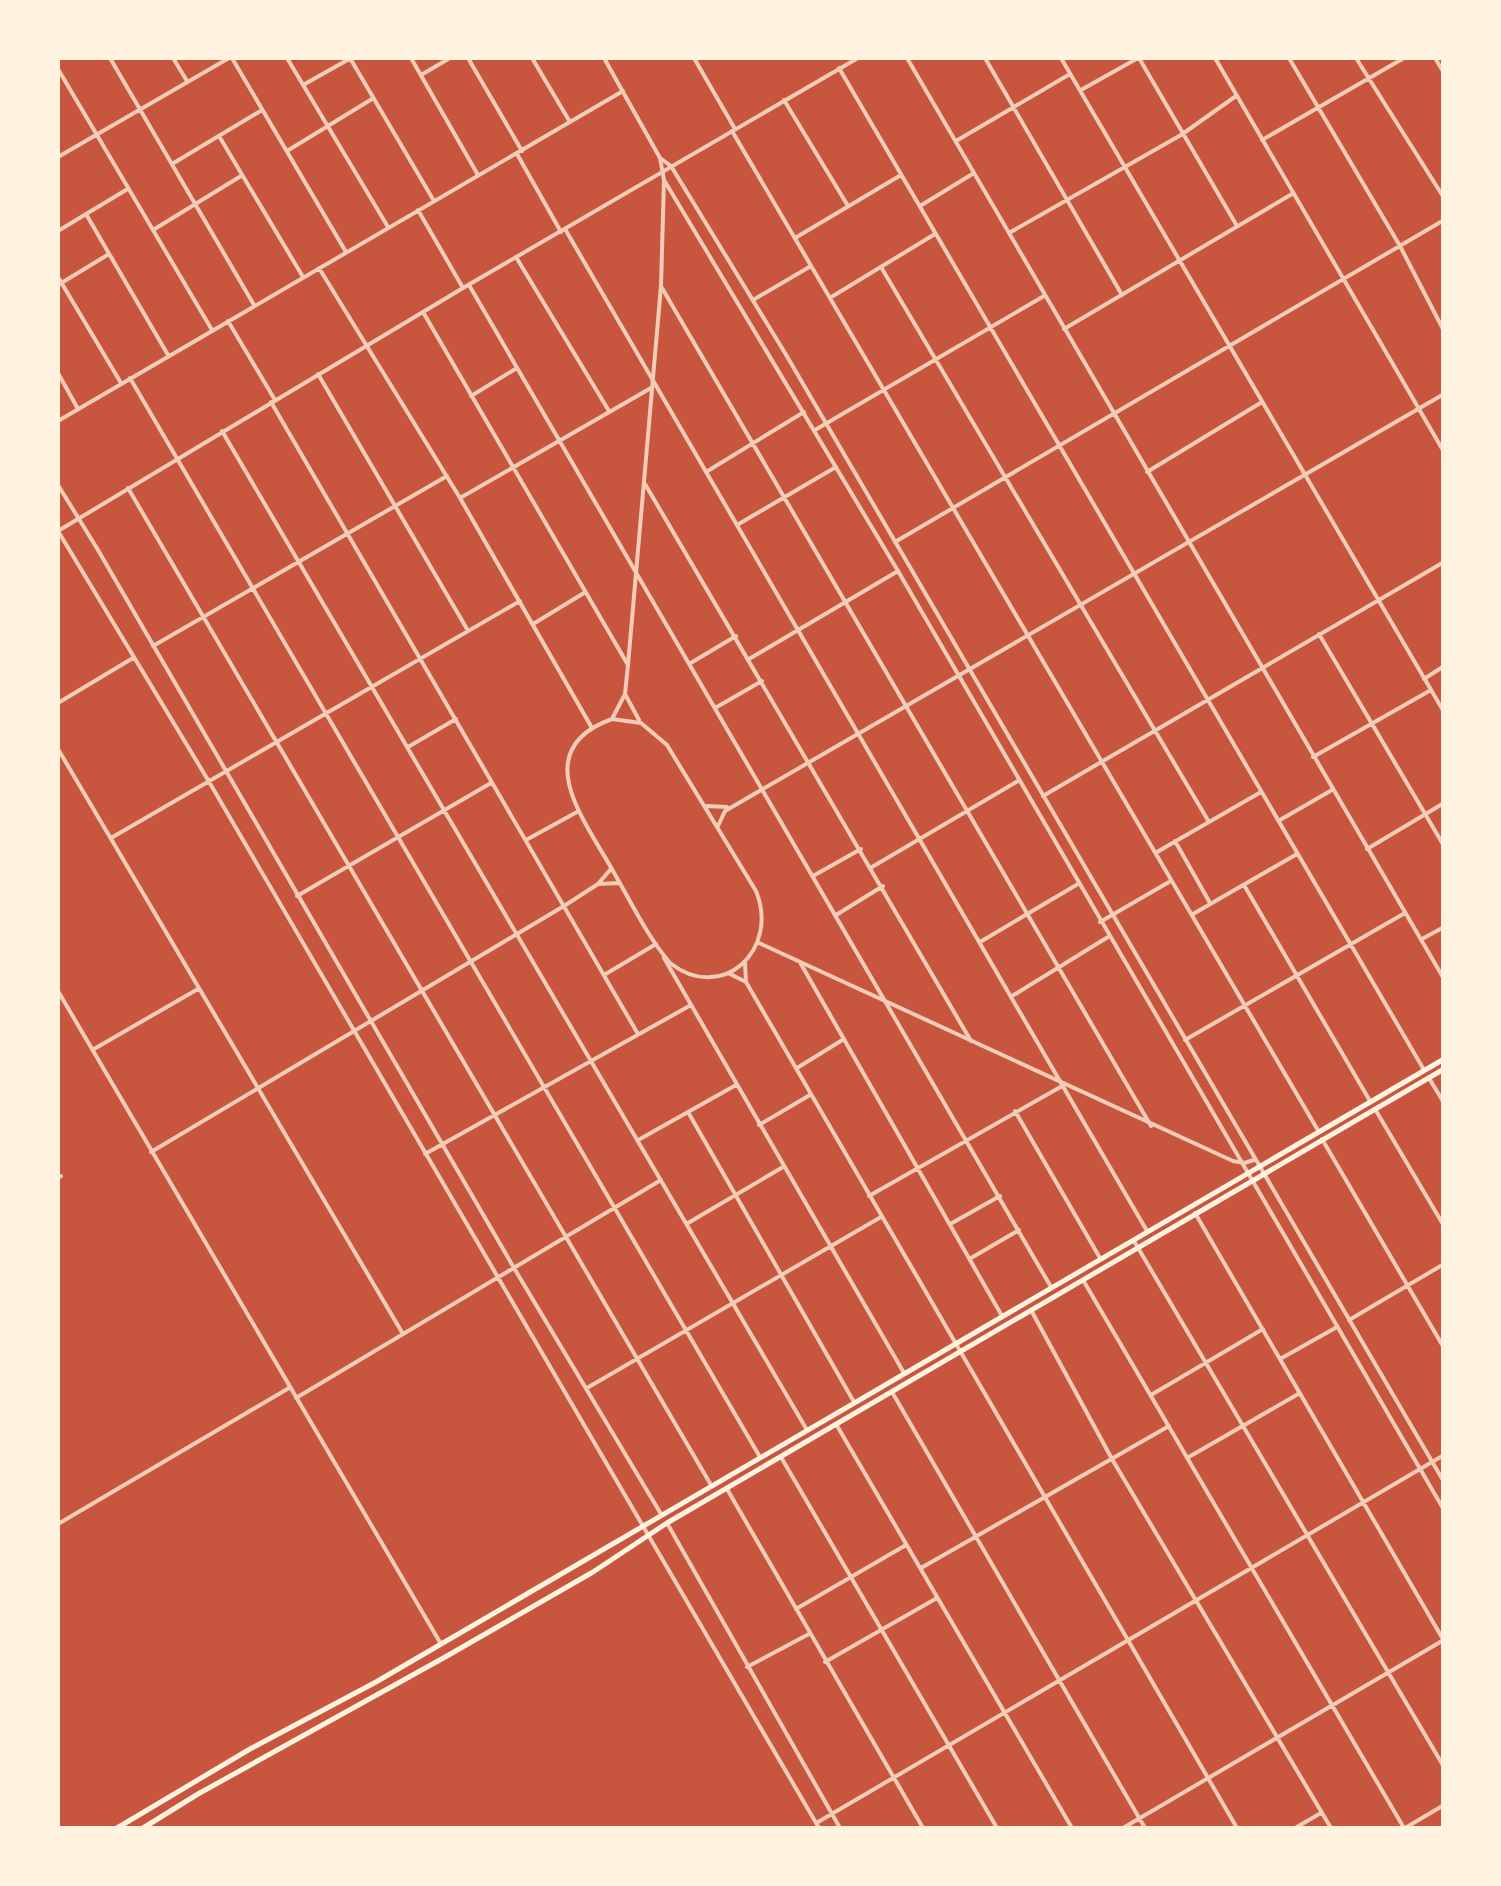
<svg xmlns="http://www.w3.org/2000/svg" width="1501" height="1886" font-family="'Titillium Web',sans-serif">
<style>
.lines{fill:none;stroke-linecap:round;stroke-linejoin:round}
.minor{stroke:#f1ccb7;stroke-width:4}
.tertiary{stroke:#f1ccb7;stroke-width:4}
.secondary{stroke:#fff3e0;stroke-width:5}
</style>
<rect width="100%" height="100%" fill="#c8553d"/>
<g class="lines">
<path class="minor" d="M 110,58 L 254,305
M 173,58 L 187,81
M 232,58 L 346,252
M 287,58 L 388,227
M 350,58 L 434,201
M 411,58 L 478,175
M 468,58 L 522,151
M 532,58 L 570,122
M 694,58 L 735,129
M 907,58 L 1444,979
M 985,58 L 1122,295
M 1061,58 L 1444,712
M 1139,58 L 1237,226
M 1215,58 L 1444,452
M 1289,58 L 1400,246 L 1444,331
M 1356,58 L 1444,198
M 1435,58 L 1444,73
M 839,68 L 1424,1070
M 58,69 L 212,330
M 421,75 L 450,58
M 303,85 L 351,58
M 1081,90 L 1138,58
M 784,100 L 848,206
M 732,131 L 1319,1132
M 219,136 L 303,277
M 1262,140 L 1404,58
M 956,141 L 1070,74
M 287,151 L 372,99
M 517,154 L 561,232
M 58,157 L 229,58
M 172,164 L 262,110
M 920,206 L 974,173
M 418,210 L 463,288
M 86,214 L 168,355
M 565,229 L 1147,1231
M 153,230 L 241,176
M 58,231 L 126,190
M 1009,233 L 1181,135 L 1236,96
M 795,238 L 901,175
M 516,257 L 609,411
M 881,267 L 1209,822
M 319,268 L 460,498 L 592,728
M 58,277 L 121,383
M 58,285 L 109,254
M 469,285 L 1051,1287
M 662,288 L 1151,1126
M 833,296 L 935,234
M 753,300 L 811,266
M 423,312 L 628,665
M 228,321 L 275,400
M 1064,329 L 1292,194
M 58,373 L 78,409
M 318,374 L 467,629
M 130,378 L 760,1457
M 471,396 L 517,368
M 271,402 L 638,1034
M 58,421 L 623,91
M 815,430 L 1044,296
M 222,431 L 807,1430
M 706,472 L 804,412
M 1147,472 L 1262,402
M 645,484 L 971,1041
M 58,485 L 98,550 L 514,1268 L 661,1514
M 128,488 L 711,1485
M 460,498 L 651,388
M 737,525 L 836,467
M 58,531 L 208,780 L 819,1828
M 895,542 L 1444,220
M 533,624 L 584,593
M 1319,634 L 1444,846
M 153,646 L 447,476
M 749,659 L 898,571
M 689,664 L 736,636
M 1424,679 L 1444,666
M 58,703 L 133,658
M 715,708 L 762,681
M 408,747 L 456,719
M 58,749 L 403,1334
M 1313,757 L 1431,690
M 1043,796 L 1444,562
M 1280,820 L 1332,790
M 111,838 L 520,601
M 526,840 L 577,812
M 1175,841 L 1210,903
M 1367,849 L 1444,803
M 1157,852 L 1261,792
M 872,867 L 1018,781
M 813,876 L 861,849
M 1244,885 L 1370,1101
M 297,896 L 491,783
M 1193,914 L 1297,854
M 836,915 L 883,886
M 1100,922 L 1169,882
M 1422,939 L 1444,927
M 980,942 L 1078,884
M 664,958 L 904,1373
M 801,964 L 1002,1316
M 604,975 L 656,944
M 1012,996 L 1108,937
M 1185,1040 L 1405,913
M 94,1049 L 198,989
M 797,1068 L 844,1039
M 1429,1078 L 1444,1103
M 1375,1109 L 1444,1226
M 1015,1111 L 1100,1258
M 688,1112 L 854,1402
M 759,1125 L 810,1095
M 640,1139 L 736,1085
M 1322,1139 L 1444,1348
M 425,1154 L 691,1005
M 58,1178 L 61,1176
M 869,1196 L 1064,1085
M 1195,1213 L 1444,1641
M 688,1223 L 783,1167
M 952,1223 L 1000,1196
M 1134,1241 L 1444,1767
M 971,1258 L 1019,1230
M 1083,1280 L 1404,1828
M 1031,1310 L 1112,1459 L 1331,1828
M 1349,1320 L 1444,1264
M 1280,1359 L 1337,1327
M 587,1388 L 881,1217
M 892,1392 L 1145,1828
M 1151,1395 L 1263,1329
M 296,1398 L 661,1180
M 836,1424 L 1072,1828
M 781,1457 L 997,1828
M 1187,1458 L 1300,1393
M 727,1489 L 923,1828
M 667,1523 L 840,1828
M 921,1568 L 1169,1426
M 796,1609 L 906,1545
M 825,1662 L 937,1598
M 747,1667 L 809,1634
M 818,1822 L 1444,1455
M 1123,1828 L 1442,1641
M 1295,1828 L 1321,1813
M 1405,1828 L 1444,1805"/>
<path class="tertiary" d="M 604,58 L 660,158 L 671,166 L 785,353 L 1444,1482
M 660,158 L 664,180 L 898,571 L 1444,1510
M 58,531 L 463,288 L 858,58
M 625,694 L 639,720
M 612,719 L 641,723 L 667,745 L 756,891 C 780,950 722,1004 670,963 C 647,936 631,902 613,871 C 586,822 526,750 612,719 Z
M 612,719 L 625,694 L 628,665 L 661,286 L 664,180
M 707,806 L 727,807
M 718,826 L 725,811 L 1444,394
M 598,884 L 619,883
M 759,943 L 1233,1161 L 1244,1163 L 1254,1160
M 745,963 L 746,982 L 1237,1828
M 728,973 L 746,982
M 58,991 L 441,1644
M 151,1152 L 564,906 L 598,884 L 610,870
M 58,1524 L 289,1388"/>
<path class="secondary" d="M 117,1828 L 250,1749 L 376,1682 L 1444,1059
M 143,1828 L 198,1794 L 447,1656 L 593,1572 L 667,1523 L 1444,1069"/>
</g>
<rect width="1501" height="1886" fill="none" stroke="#fff3e0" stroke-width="120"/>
</svg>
